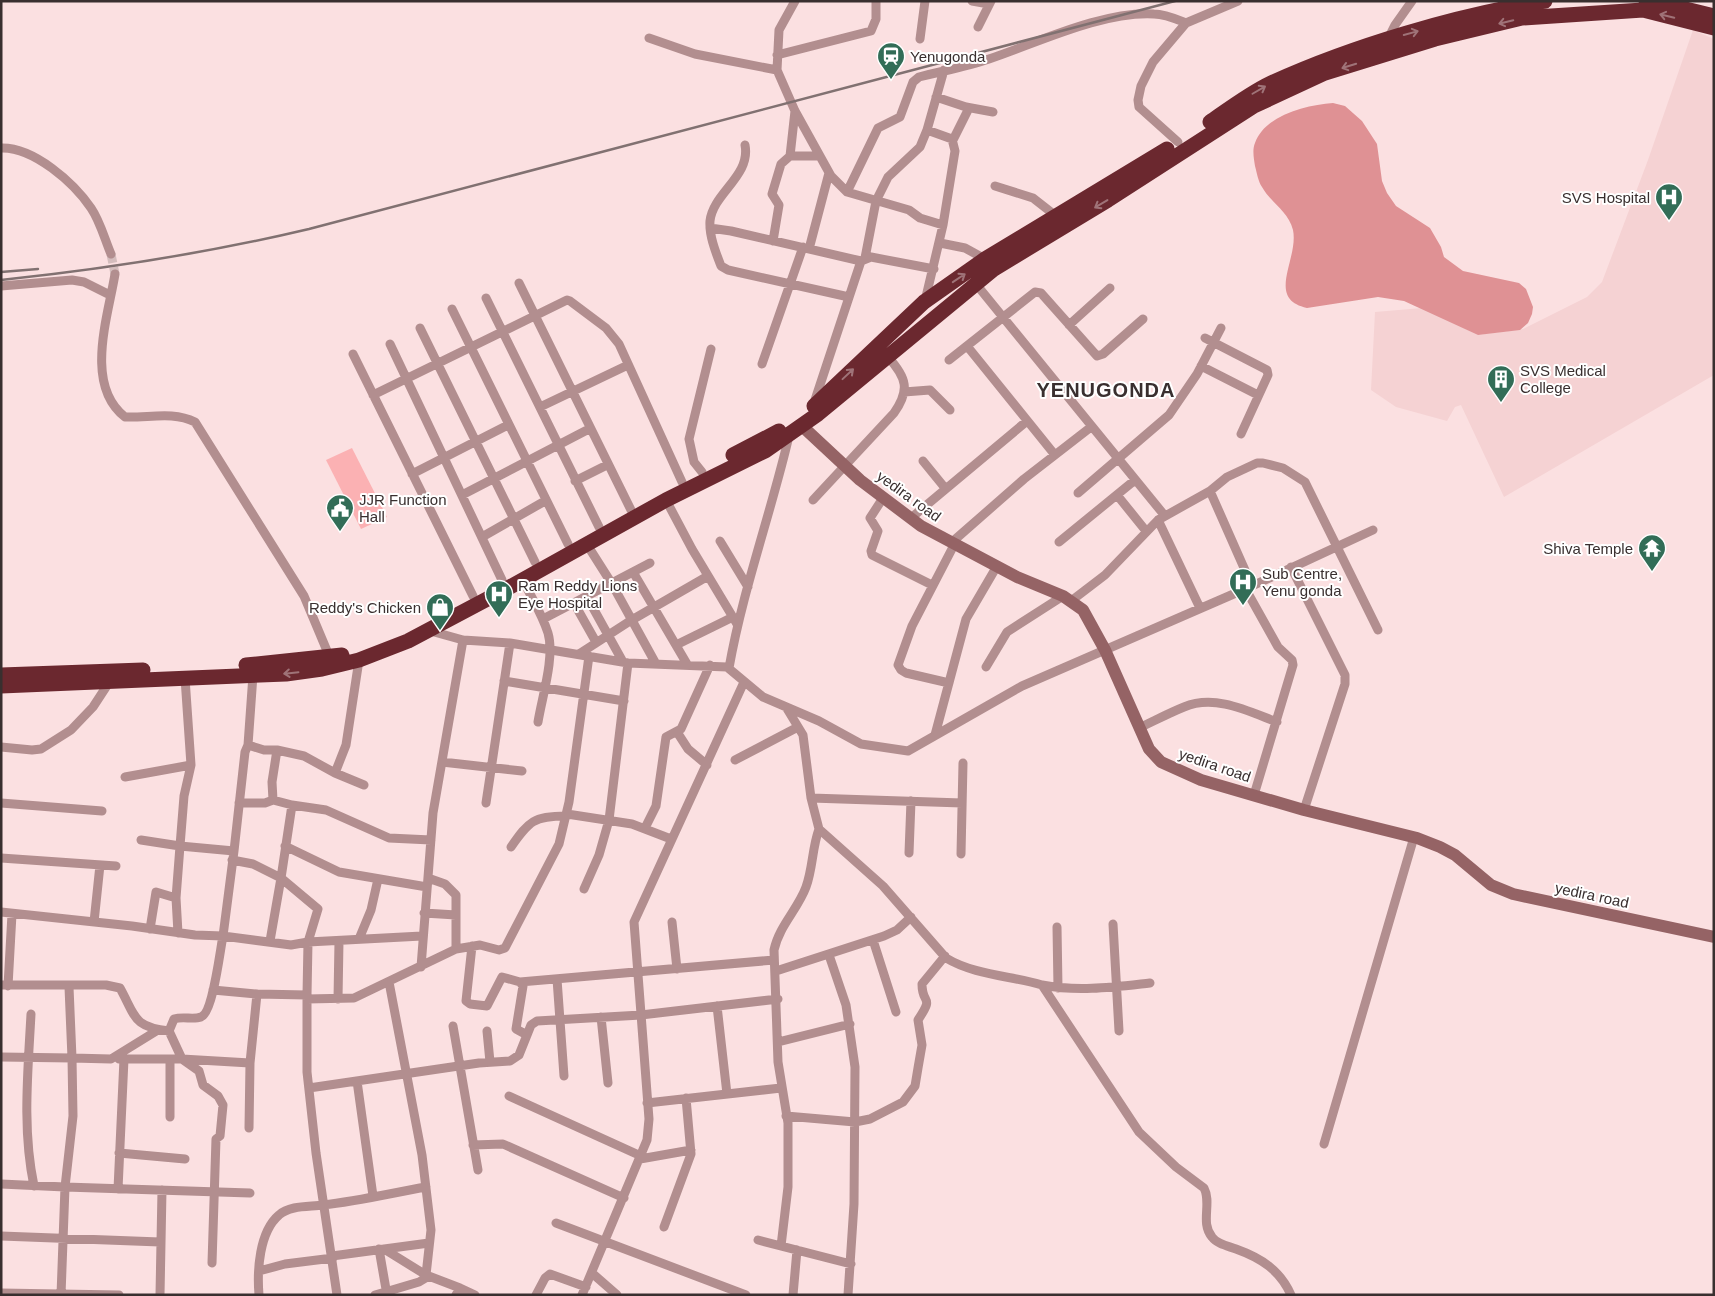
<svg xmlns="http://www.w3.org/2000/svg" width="1715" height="1296" font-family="Helvetica,sans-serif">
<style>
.built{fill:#f5d2d3}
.green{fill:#fbb1b3}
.water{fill:#df9194}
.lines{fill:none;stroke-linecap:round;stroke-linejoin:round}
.street-tunnel{stroke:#d4bdbd;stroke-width:9;stroke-dasharray:9 4.5;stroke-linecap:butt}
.street{stroke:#b28e8f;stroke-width:9}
.secondary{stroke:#956365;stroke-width:12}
.highway{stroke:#6b282f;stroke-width:15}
.rail{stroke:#817171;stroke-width:2.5}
.oneway{stroke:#9f7378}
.labels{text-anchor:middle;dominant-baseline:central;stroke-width:4;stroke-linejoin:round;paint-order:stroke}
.poi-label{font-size:15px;fill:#392f2f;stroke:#fff;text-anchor:start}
.street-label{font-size:15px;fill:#392f2f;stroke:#fff}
.district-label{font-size:20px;font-weight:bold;letter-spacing:1px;fill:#392f2f;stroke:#fff}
</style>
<rect width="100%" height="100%" fill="#fbe0e1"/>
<path class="built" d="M 1693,30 L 1714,39 L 1714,375 L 1504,497 L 1461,405 L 1455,407 L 1447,421 L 1396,407 L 1371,390 L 1375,312 L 1422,308 L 1478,335 L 1523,329 L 1587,297 L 1602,282 L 1648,160 Z"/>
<path class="green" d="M 352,448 L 387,517 L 361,529 L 326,460 Z"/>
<path class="water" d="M 1333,103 L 1345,106 L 1362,121 L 1377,144 L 1382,181 L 1387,193 L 1396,206 L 1430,228 L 1441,247 L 1444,257 L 1463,271 L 1519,283 L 1526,289 L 1533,307 L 1532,314 L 1528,323 L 1520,330 L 1478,335 L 1404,301 L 1378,297 L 1307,308 C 1265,299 1299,259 1293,230 C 1288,211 1271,203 1262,187 C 1258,181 1257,173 1255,166 C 1254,159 1252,150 1255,143 C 1265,115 1306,105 1333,103 Z"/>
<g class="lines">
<path class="street-tunnel" d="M 111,254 L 115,274"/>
<path class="street" d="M 795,1 L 779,30 L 777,70 L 795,111 L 831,176 L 847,192 L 909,210 L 920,218 L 943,225
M 972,1 L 989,4
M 978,27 L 991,1
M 649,38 L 695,54 L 777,70
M 920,39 L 925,1
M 1388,39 L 1395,25 L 1412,1
M 777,55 L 871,31 L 876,19 L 876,1
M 936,97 L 966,107 L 993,112
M 953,140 L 969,108
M 1178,142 L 1139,107 L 1138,100 L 1141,86 L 1153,62 L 1186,23 L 1238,1
M 745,145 C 751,176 713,193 710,221 C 709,236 716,253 721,266 L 728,270 L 849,297
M 1,148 C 34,147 74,183 91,208 C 100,221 105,240 111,254
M 790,156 L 795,111
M 995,186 L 1033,198 L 1056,216
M 847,192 L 878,128 L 900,117 L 913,82 L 919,77 C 942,71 966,67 989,59 C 1037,43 1102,11 1154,14 C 1165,14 1176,19 1186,23
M 710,228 L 731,231 L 861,261
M 773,241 L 779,205 L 772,194 L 781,164 L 790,156 L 820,156
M 940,243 L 965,248 L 985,259
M 809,249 L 829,173
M 865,258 L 876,201 L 888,177 L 920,147 L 927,130 L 944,70
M 115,274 C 108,317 84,385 125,417 C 149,418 173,411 195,422 L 304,596 L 330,658
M 519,283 L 631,510
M 976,284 L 1165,516
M 1,286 L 72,280 L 84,282 L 110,295
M 486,298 L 599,527
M 925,301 L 943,225 L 955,151 L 952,139 L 927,130
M 452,309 L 568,544
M 1069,325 L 1110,288
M 420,328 L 535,562
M 1205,338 L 1267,370 L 1268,375 L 1241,434
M 390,344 L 502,580
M 967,346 L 1055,455
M 353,354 L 473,596
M 949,360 L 1035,292 L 1041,293 L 1097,356 L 1103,354 L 1143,319
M 762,364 L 803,247
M 1201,366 L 1258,395
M 904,392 L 930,390 L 950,410
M 373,395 L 567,300 L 570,301 L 606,328 L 619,344 L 682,482
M 814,403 L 861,261 L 871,257 L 934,269
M 540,407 L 628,365
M 923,461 L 945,488
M 702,472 L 694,462 L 689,439 L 711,349
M 412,474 L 508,425
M 575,481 L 607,465
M 1210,491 L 1252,586
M 1078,493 L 1169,415 L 1197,374 L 1221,328
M 462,495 L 589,429
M 1117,495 L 1146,531
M 883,498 L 870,518 L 878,531 L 871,551 L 872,555 L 932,585
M 666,500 L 692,549 L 737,624
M 813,500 L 894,413 C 910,390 907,378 888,357
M 911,518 L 1027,421
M 1158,520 L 1200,608
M 482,537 L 545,501
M 720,541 L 748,587
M 1059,542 L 1135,480
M 586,543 L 612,584 L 656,664
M 951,543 L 1024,479 L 1091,427
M 1291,567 L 1345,675 L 1345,684 L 1304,810
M 633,572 L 687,664
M 523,580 C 531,597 542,614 548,633 C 555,657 542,697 538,722
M 1245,588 L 1278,647 L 1292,660 L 1293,665 L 1254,795
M 587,597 L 623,662
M 1071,601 L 1105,575 L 1158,520 L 1210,491 L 1227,477 L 1257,463 L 1263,463 L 1283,468 L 1305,482 L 1378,630
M 574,603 L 596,642
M 543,619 L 650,563
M 427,630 L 463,640 L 510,643 L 628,663 L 727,667 L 763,697 L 819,721 L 861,744 L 908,751 L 1022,686 L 1252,586 L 1373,530
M 676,645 L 733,617
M 579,654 L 630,621 L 708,576
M 986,667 L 1007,632 L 1063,596
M 729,668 C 743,589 771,513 789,436
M 185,678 L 191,765
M 504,681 L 624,701
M 949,683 L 906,673 L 901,670 L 898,665 L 912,626 L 954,545
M 786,707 L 803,735 L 811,798 L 819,829 L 883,886 L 946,958 C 974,975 1012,976 1042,985 L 1139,1132 L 1176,1167 L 1204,1188 C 1212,1203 1200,1223 1212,1237 C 1217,1244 1228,1246 1236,1249 C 1261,1258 1280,1270 1291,1295
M 1139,728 C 1154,721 1169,713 1184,707 C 1215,694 1248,711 1277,722
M 677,732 L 688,749 L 707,765
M 935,735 L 966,619 L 997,566
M 1,747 L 32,750 L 41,749 L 71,730 L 93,707 L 110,681
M 277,750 L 304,756 L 335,773 L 346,745 L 359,660
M 735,760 L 798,727
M 442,762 L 522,771
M 335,773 L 364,785
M 125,777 L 191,765 L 184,796 L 180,846 L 234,851 L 223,936 L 291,945 L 308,942 L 318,909 L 281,878 L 270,941
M 811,798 L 962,803
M 1,803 L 102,811
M 239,803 L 265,803 L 273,800 L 272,782 L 277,750 L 264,750 L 248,745
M 486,803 L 510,643
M 292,805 L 326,810 L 389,838 L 431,840
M 567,814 L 632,824 L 671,839
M 645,828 L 656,806 L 666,737 L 681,729 L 710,665
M 141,840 L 180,846 L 176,898 L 156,892 L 150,929
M 285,846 L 339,872 L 427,887
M 511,847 C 529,821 534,816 566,816
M 234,851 L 245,752 L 248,745 L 253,675
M 909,853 L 911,801
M 961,854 L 963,763
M 1,858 L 116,866
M 232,860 L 253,864 L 281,878 L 292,805 L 273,800
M 428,878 L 445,884 L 456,895 L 456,949
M 584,889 L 599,855 L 609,820 L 628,663
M 176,898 L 178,933
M 1,912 L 132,926 L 195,935 L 223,936 C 220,950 213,1013 201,1017 C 193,1020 183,1016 174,1019 L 169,1031 C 133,1027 136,1017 120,988 L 106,985 L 1,985
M 424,913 L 456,915
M 94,922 L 100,865
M 672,922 L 677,969
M 1113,924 L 1119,1031
M 1057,927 L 1058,988
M 359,939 L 371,910 L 378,879
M 873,940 L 896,1012
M 472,946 L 466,1001 L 470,1004 L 487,1006 L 502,977 L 520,982 L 523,986 L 516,1029 L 527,1035
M 829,955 L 846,1005 L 855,1067 L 854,1204 L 848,1295
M 421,967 L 433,813 L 463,640
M 776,971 L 884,936 L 897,930 L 911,917
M 557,979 L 564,1076
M 389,982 L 422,1155 L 431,1230 L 426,1275 L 460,1288 L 456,1295
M 520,982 L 774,960
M 1042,985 C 1079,992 1114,987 1150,983
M 8,986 L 12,914
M 69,987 L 72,1058 L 111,1059 L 158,1030
M 213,990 L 257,994
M 307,995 L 307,1072 L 316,1153 L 337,1295
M 307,999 L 354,998 L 456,949 L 480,945 L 499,950 L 505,948 L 559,844 L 569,802 L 589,656
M 338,999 L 339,941
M 717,1006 L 727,1094
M 31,1014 C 28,1071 22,1129 34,1186
M 601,1017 L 608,1083
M 453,1026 L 478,1170
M 487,1031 L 490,1062
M 778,1042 L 850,1024
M 1,1057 L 72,1058 L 73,1116 L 65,1187 L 1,1184
M 119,1059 L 182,1059 L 169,1031
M 170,1059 L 170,1117
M 357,1081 L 373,1196
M 309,1088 L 479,1063 L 510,1061 L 519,1055 L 531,1025 L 537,1021 L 641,1015 L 778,999
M 509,1096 L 641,1156
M 647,1103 L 781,1088
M 786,1116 L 855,1122 L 870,1119 L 903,1102 L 915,1086 L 918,1068 L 922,1045 L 918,1020 C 935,994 922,1006 922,984 L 945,956
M 249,1128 L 250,1063 L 257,994 L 307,995 L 308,942 L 422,936
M 1324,1144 L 1414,837
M 473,1145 L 503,1144 L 624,1198
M 119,1153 L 185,1159
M 640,1159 L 691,1150
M 118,1189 L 124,1059
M 556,1223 L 746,1295
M 664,1227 L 691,1154 L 686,1098
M 1,1236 L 160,1242
M 758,1240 L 851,1264
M 781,1246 L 788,1187 L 788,1123 L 778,1062 L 774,950 C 779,926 798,909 806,887 C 813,868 812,848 819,829
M 379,1249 L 387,1295
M 384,1249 L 426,1275
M 332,1256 L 429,1243
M 212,1263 L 216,1139 L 220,1136 L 223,1105 L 218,1096 L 203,1085 L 199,1071 L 182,1059 L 250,1063
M 259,1271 L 285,1264 L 333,1258
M 592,1273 L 617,1295
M 460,1288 L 475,1295
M 1,1293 L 119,1295
M 61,1295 L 65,1187 L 250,1193
M 160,1295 L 162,1190
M 259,1295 C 257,1271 259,1232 279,1215 C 290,1205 310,1207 323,1205 C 358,1201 392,1193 426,1187
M 375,1295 L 419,1282 L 429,1276
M 536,1295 L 545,1278 L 550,1274 L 586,1287
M 582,1295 L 647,1140 L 649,1119 L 634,922 L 744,682
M 793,1295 L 797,1250"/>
<path class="secondary" d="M 802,426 L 860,480 L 921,526 L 1017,577 L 1063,596 L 1083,610 L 1105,650 L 1149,749 L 1161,762 L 1201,780 L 1304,810 L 1417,838 L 1440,847 L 1455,855 L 1491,885 L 1513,894 L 1714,937"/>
<path class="highway" d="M 1646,1 L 1661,3 L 1714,16
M 1210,122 C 1230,108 1250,93 1271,83 C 1352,46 1457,15 1545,1
M 814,406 L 924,302 L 985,259 L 1167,149
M 733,455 L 779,431
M 246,665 L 342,655
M 1,675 L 143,670
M 1,686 L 286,674 L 322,669 L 359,660 L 408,641 L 508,588 L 666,500 L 765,451 L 818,414 L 994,269 L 1108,200 L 1254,106 L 1325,73 L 1435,39 L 1522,18 L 1643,10 L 1714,28"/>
<path class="rail" d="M 1,272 L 38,269
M 1,280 C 105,269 208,253 309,229 L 1175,1"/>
</g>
<defs><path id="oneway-shaft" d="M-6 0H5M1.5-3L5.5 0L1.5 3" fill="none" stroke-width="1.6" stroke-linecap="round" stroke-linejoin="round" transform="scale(1.25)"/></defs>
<g class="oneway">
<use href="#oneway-shaft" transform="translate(1667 16) rotate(-166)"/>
<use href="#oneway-shaft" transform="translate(1506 22) rotate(166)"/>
<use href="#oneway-shaft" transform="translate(1411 33) rotate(-15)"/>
<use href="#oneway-shaft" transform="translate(1349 66) rotate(163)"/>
<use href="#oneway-shaft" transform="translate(1259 90) rotate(-30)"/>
<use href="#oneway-shaft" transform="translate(1101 204) rotate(149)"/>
<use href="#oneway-shaft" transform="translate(959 278) rotate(-34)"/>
<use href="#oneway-shaft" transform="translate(848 374) rotate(-43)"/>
<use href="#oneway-shaft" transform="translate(291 673) rotate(174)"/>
</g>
<defs>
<g id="station-pin" transform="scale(1.4375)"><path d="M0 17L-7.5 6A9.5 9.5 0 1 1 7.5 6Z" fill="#326d57" stroke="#fff"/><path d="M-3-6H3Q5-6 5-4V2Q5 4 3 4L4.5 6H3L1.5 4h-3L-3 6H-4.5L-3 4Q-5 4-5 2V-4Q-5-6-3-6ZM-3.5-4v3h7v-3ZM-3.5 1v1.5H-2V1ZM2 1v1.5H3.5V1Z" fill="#fff"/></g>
<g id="hospital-pin" transform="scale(1.4375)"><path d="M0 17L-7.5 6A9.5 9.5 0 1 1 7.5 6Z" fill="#326d57" stroke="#fff"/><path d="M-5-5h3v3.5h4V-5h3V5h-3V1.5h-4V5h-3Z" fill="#fff"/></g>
<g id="building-pin" transform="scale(1.4375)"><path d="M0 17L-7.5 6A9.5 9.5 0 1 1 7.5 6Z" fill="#326d57" stroke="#fff"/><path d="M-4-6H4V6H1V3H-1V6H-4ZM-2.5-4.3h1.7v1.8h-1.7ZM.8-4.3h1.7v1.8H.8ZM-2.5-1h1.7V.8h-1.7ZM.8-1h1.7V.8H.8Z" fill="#fff"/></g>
<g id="civic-pin" transform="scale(1.4375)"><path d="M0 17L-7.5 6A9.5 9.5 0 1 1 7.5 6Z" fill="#326d57" stroke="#fff"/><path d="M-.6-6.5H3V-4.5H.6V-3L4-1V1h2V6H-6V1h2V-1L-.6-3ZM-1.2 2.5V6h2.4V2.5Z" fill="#fff"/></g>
<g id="temple-pin" transform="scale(1.4375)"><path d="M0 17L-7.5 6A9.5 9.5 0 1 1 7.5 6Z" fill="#326d57" stroke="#fff"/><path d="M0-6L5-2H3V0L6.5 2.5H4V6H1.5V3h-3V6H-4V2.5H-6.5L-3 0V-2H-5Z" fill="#fff"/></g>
<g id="shop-pin" transform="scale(1.4375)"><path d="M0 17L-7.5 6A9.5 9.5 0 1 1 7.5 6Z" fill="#326d57" stroke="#fff"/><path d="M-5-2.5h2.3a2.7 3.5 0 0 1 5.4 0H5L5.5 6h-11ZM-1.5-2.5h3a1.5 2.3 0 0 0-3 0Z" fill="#fff"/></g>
</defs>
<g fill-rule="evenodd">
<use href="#station-pin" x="891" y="56"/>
<use href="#hospital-pin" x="1669" y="197"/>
<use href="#building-pin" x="1501" y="379"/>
<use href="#civic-pin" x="340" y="508"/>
<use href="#temple-pin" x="1652" y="548"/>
<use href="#hospital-pin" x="1243" y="582"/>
<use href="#hospital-pin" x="499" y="594"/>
<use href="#shop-pin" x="440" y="607"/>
</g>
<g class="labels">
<g class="poi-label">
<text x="910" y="56">Yenugonda</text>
<text x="1650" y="197" text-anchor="end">SVS Hospital</text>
<text x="1520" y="370">SVS Medical<tspan x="1520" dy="17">College</tspan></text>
<text x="359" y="499">JJR Function<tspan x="359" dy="17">Hall</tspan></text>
<text x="1633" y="548" text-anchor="end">Shiva Temple</text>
<text x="1262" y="573">Sub Centre,<tspan x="1262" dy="17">Yenu gonda</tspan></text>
<text x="518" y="585">Ram Reddy Lions<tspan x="518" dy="17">Eye Hospital</tspan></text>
<text x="421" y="607" text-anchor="end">Reddy's Chicken</text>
</g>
<g class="street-label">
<text transform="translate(909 496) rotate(36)">yedira road</text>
<text transform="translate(1215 765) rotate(19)">yedira road</text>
<text transform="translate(1592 895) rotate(12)">yedira road</text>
</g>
<g class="district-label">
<text x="1106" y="390">YENUGONDA</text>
</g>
</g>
<rect width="1715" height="1296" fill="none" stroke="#392f2f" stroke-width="5"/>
</svg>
